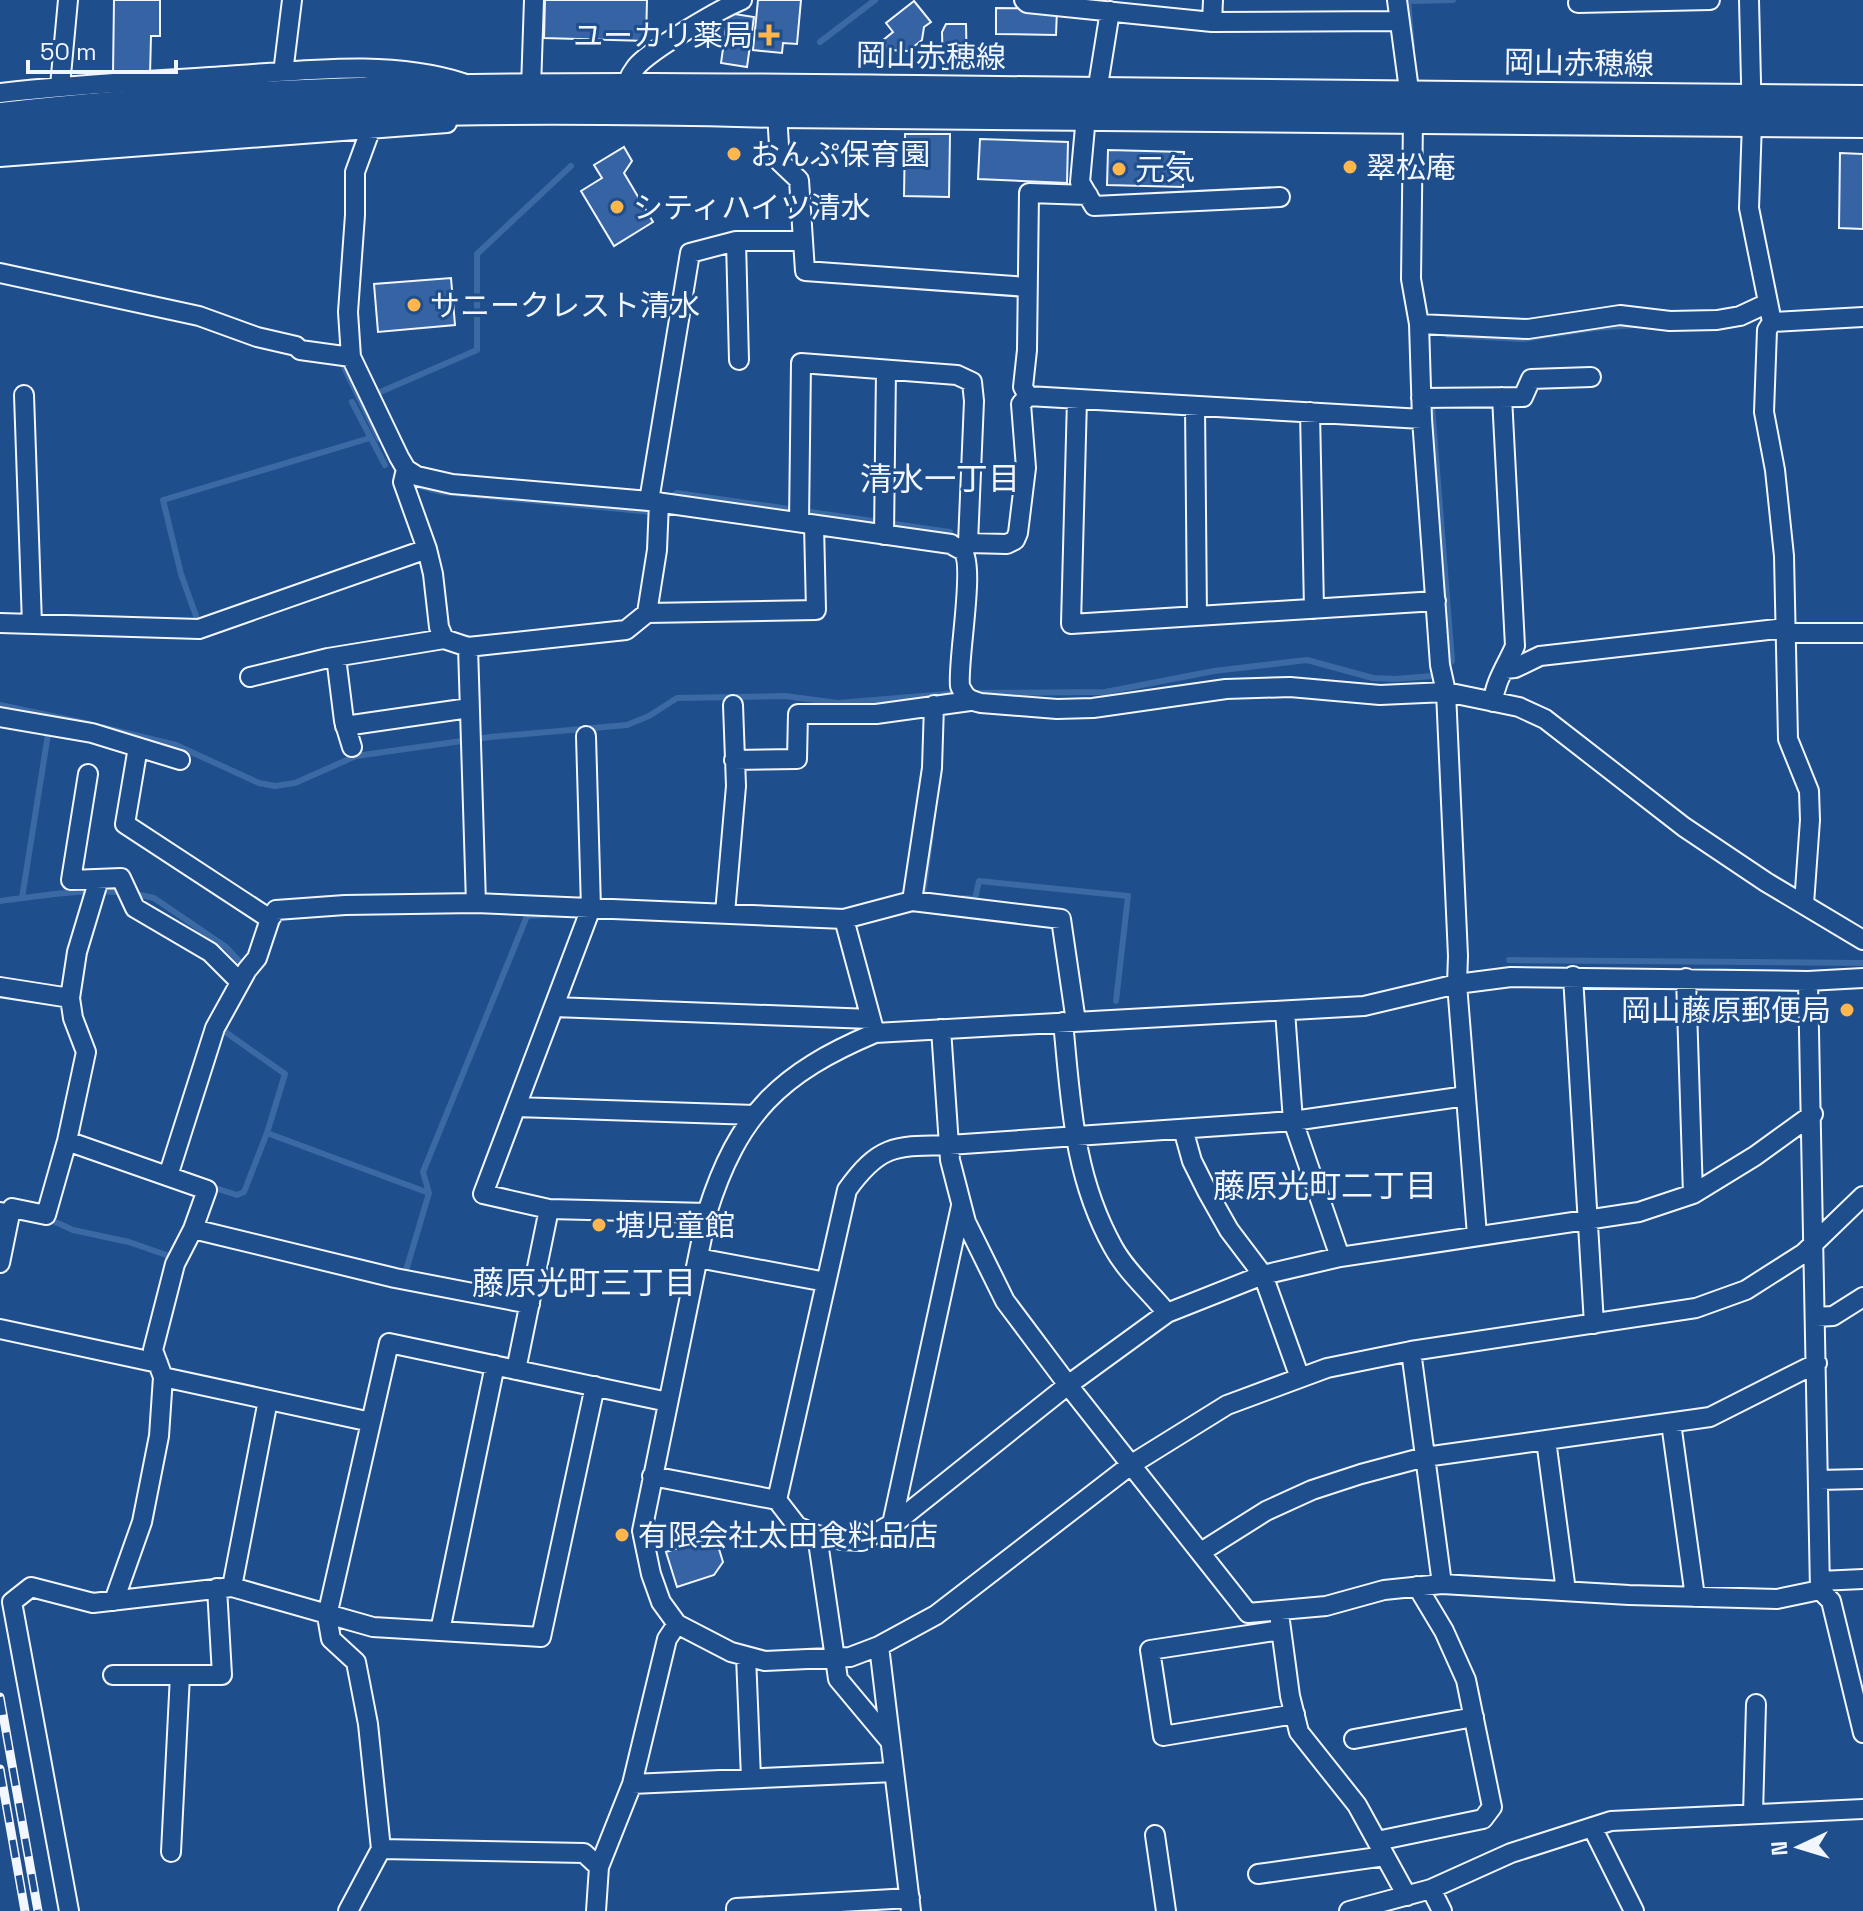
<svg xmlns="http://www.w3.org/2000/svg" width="1863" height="1911" font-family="'Space Grotesk','Noto Sans JP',sans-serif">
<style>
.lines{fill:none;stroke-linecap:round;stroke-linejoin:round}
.stream{stroke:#3b69a3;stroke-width:6}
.building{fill:#3563a3;stroke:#f2f6ff;stroke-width:2}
.street-casing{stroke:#f2f6ff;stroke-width:22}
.primary-casing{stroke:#f2f6ff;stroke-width:32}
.street{stroke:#1f4e8c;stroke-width:18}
.primary{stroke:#1f4e8c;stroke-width:28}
.rail-casing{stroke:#f2f6ff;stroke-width:9}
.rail{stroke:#1f4e8c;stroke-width:6;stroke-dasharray:18;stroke-linecap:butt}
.poi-dot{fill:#ffb74d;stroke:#1f4e8c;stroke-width:3}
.labels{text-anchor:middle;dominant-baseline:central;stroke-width:6;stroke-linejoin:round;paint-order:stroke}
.poi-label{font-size:30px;fill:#f2f6ff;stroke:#1f4e8c;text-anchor:start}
.street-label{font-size:30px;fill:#f2f6ff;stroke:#1f4e8c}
.neighbourhood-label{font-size:32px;fill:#f2f6ff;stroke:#1f4e8c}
</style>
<rect width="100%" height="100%" fill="#1f4e8c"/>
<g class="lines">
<path class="stream" d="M 1408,0 L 1412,47
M 1408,1 L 1453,0
M 820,42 L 875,0
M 1448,335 L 1523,339 L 1595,328 L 1635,325
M 340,359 L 379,439
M 371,396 L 477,350 L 477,254 L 571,166
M 352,402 L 385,465
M 416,485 L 442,492 L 652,512
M 674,495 L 677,493 L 950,532
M 196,616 L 181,574 L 163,500 L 370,438
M 970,693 L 1105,692 L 1214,671 L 1307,660 L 1373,678 L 1395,679 L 1432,676 L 1452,661 L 1432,406
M 0,705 L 90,724
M 101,727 L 176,745 L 259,783 L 275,786 L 295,783 L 356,756 L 490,737 L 627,725 L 649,716 L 677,698 L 785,696 L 838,703 L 959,693
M 921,896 L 923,895 L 931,834
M 22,898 L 49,728
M 963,898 L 975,899 L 979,881 L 1128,896 L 1116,1001
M 0,901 C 51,895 104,884 154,898 L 226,947 L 240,962
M 1509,960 L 1863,963
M 226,1025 L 224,1031 L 285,1074 L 267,1133 L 429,1193 L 405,1274
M 429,1193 L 423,1172 L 527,916 L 545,915
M 212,1194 L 215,1188 L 237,1195 L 244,1192 L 267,1133
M 51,1220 L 73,1230 L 129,1242 L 172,1257"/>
</g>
<path class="building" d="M 114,0 L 160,0 L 160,36 L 151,36 L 150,75 L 113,74 Z
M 545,0 L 647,0 L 646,41 L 544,38 Z
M 758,0 L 801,0 L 797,44 L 783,43 L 782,53 L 753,50 Z
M 914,1 L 931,22 L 924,27 L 922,40 L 908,51 L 889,50 L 882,41 L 893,32 L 886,23 Z
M 996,8 L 1057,9 L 1056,35 L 996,34 Z
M 728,13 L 754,17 L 747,67 L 721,63 Z
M 946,24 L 966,24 L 967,69 L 943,69 L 942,32 Z
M 905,134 L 950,134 L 949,197 L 904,196 Z
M 980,139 L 1068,142 L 1067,183 L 978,179 Z
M 624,147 L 632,161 L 624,173 L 653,222 L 614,246 L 581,191 L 602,178 L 594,165 Z
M 1108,150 L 1184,152 L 1183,187 L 1107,185 Z
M 1840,153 L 1863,154 L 1863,229 L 1839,228 Z
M 451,278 L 455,325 L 378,332 L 374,284 Z
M 715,1536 L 723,1562 L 714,1575 L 677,1587 L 666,1552 Z"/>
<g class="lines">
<g class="street-casing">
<path id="street" d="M 1024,0 L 1027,3 L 1212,22 L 1398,21
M 1397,0 L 1413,120 L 1411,279 L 1419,324 L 1422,419 L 1440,665 L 1446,692 L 1458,956 L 1457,984 L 1477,1235
M 1749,0 L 1752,122 L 1749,208 L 1772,322 L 1767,330 L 1764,412 L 1775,470 L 1784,556 L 1788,739 L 1809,791 L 1810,820 L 1804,904
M 1578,3 L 1710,0
M 1212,22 L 1213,0
M 375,69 L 370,131 L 355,172 L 355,215 L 348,312 L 351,357 L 399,457 L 406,469 L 417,476 L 452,484 L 649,501 L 951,544 C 952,545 961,550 962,550 C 976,564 957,661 960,686 C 965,697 968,700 981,703 L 1057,709 L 1093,708 L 1226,689 L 1290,687 L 1380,695 L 1446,692 L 1519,707 L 1545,719 L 1684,827 L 1766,882 L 1863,940
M 283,73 L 292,0
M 60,86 L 68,0
M 531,88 L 534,0
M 1097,92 L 1110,11
M 0,93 C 75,84 150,81 226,76 C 304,71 387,59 463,83
M 624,96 C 625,86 630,75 636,67 C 650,50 720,9 742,0
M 777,113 L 780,162 L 799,180 L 805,271 L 1027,287
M 1086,116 L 1080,182 L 1094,206 L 1280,197
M 0,157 L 447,123
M 736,241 L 739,360
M 0,273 L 199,316 L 257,337 L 296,346 L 300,350 L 351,357
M 1772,322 L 1863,317
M 1419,324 L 1528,329 L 1620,315 L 1670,321 L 1717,320 L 1740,316 L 1768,303
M 24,395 L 32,624
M 1028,396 L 1023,387 L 1027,350 L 1029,193 L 1088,195
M 1421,398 L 1523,397 L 1531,379 L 1591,377
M 1077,399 L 1071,624 L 1436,601
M 1195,406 L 1197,616
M 1310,412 L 1314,609
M 406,469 L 403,482 L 427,549 L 433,574 L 439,627 L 444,639 L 468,647 L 626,630 L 647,613 L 816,610 L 814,525
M 649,501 L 690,253 L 736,241 L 803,241
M 799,522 L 801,363 L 957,375 L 972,382 L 974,401 L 968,543
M 884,535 L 886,370
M 962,550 L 968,543 L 1007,544 L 1015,540 L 1018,533 L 1026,468 L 1021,404 L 1028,396 L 1422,419
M 647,613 L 657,550 L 659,502
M 0,623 L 199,629 L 427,549
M 1786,633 L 1863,633
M 468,647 L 476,903
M 336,657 L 344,721 L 352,747
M 1505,669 L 1515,668 L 1540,656 L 1786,628
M 250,677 L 328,658 L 444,639
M 1493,702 C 1495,681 1507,665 1515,646 L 1502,397
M 0,717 L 92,733 L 180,760
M 345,726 L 469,708
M 586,736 L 591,908 L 483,1194 L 549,1209 L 707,1213
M 138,747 L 125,824 L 270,919
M 734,760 L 797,759 L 798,714 L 876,714 L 970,701
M 88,774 L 71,880 L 121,878 L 135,908 L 210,952 L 240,982
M 912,901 L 1061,919 L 1076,1022
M 725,913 L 736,786 L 733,705
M 844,919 L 874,1030
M 1573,976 L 1594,1324
M 1686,978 L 1693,1194
M 1863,978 L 1808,981 L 1511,977 L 1457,984 L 1364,1006 L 875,1033 C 780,1073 738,1114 707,1213 L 642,1531 L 651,1574 L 661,1602 L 677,1624 L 731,1652 L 765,1661 L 850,1657 L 879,1646 L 936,1615 L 1132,1464 L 1227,1405 L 1327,1368 L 1411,1351 L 1696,1308 L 1746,1290 L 1804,1253 L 1863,1196
M 1808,981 L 1820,1590 L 1831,1601 L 1863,1733
M 0,987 L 70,998
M 554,1007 L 871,1019
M 1285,1011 L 1293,1121 L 1340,1257
M 1063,1022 C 1071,1102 1073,1175 1113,1247 C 1126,1271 1150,1292 1167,1313
M 941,1029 L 950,1160 L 966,1222 L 1005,1301 L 1068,1385 L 1248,1613 L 1326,1606 L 1384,1590 L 1442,1584 L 1629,1595 L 1777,1599 L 1820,1590
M 516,1107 L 755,1115
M 1183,1129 L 1192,1161 L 1207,1191 L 1229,1230 L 1263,1275 L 1300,1378
M 67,1141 L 207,1190 L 193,1229 L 175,1264 L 153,1350 L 163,1377 L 159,1436 L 142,1522 L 114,1601
M 168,1176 L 215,1028 L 247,970 L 257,958 L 270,919 L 276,910 L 345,905 L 476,903 L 844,919 L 912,901 L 932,768 L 934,705
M 0,1212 L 10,1214 L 12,1208 L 46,1215 L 67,1141 L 86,1052 L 73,1018 L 70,998 L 77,952 L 99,879
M 193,1229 L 395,1278 L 530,1304
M 698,1258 L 826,1282
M 0,1263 L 10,1214
M 1816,1317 L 1833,1316 L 1863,1297
M 0,1329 L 158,1363
M 1411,1351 L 1442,1584
M 516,1370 L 549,1209
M 163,1377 L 371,1422
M 1671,1423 L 1695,1597
M 1546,1440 L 1566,1591
M 652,1476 L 777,1500 L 797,1526 L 817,1535 L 842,1540 L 862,1541 L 900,1519 L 1068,1385 L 1167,1313 L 1263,1275 L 1340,1257 L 1639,1212 L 1693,1194 L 1755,1156 L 1813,1114
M 1819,1480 L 1863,1479
M 777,1500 L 847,1190 C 880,1144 896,1146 949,1145 L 1293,1121 L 1466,1096
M 892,1524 L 961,1206
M 817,1535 L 838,1679 L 889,1740
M 1201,1552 L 1266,1511 L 1312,1490 L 1361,1474 L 1425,1457 L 1710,1417 L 1817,1363
M 1820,1581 L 1863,1579
M 232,1587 L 268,1400
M 1280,1621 L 1290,1696 L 1299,1732 L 1357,1805 L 1407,1896
M 1281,1630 L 1150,1650 L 1163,1736 L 1295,1714
M 440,1631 L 495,1365
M 879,1646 L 911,1911
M 746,1656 L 751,1778
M 113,1675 L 222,1675 L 217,1588
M 1354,1739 L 1474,1717
M 632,1784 L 894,1772
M 1753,1814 L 1756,1704
M 1592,1827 L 1634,1911
M 1155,1835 L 1166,1911
M 1377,1841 L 1483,1819 L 1492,1807 L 1466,1680 L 1444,1631 L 1417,1586
M 381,1849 L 584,1853 L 599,1867
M 171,1852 L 180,1675
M 1258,1874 L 1385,1856
M 1431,1889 L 1442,1911
M 69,1911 L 12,1602 L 31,1587 L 93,1603 L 232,1587 L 373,1627 L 541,1637 L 595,1386
M 348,1911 L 381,1849 L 368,1724 L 356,1662 L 331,1639 L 327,1616 L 389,1343 L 668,1402
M 596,1911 L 599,1867 L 632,1784 L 667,1639 L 677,1624
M 736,1911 L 736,1908 L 910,1898
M 1349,1911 L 1431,1889 L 1511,1853 L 1611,1821 L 1863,1809"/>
</g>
<g class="primary-casing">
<path id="primary" d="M 0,117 C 306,82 609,87 917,90 C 1232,94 1548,97 1863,100
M 0,137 C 258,109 518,106 777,113 L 1863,123"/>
</g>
<use href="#street" class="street"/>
<use href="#primary" class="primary"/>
<g class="rail-casing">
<path id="rail" d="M 0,1697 L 38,1911
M 0,1769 L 25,1911"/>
</g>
<use href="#rail" class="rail"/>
</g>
<g class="poi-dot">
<path d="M765 23h8v8h8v8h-8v8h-8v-8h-8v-8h8z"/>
<circle cx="734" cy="154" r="8"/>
<circle cx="1350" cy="167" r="8"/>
<circle cx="1119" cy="169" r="8"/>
<circle cx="617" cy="207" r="8"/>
<circle cx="414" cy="305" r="8"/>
<circle cx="1847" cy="1010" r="8"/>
<circle cx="599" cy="1225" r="8"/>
<circle cx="622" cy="1535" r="8"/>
</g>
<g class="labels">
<g class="poi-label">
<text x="753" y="35" text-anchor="end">ユーカリ薬局</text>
<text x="750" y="154">おんぷ保育園</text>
<text x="1366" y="167">翠松庵</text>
<text x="1135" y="169">元気</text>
<text x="633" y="207">シティハイツ清水</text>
<text x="430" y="305">サニークレスト清水</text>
<text x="1831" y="1010" text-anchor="end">岡山藤原郵便局</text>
<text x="615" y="1225">塘児童館</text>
<text x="638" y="1535">有限会社太田食料品店</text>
</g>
<g class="street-label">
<text transform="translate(931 56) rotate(1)">岡山赤穂線</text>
<text transform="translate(1579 63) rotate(1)">岡山赤穂線</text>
</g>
<g class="neighbourhood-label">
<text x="940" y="479">清水一丁目</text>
<text x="1325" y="1186">藤原光町二丁目</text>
<text x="584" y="1283">藤原光町三丁目</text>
</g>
</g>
<g transform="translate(1799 1847) rotate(266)" stroke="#1f4e8c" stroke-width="6" paint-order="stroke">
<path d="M0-6L14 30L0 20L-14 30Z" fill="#f2f6ff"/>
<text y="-12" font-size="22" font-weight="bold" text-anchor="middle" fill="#f2f6ff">N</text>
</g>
<path d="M28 60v12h148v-12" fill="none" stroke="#f2f6ff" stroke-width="4"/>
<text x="40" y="60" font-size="24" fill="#f2f6ff" stroke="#1f4e8c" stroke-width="6" paint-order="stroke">50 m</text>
</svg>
